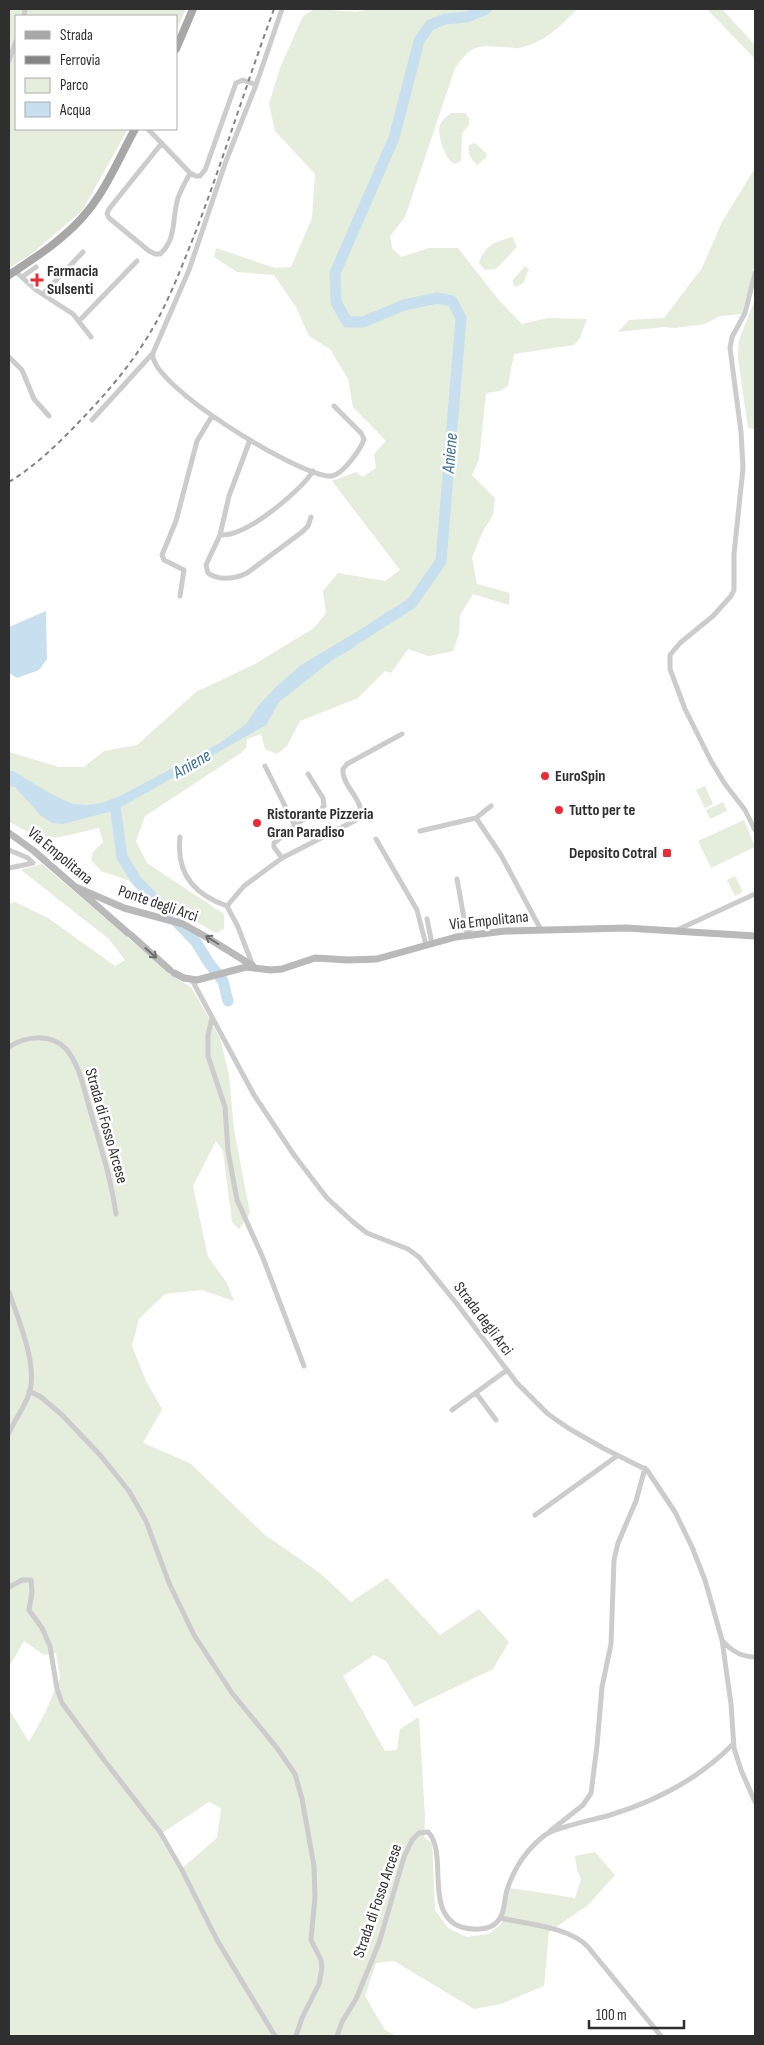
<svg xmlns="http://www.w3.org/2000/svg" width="764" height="2045" font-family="'Sofia Sans Condensed',sans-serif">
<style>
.green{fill:#e5eddc;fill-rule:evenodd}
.water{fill:#c7dfee}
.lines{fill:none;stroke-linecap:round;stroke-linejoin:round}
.river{stroke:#c7dfee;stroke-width:11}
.minor{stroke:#ccc;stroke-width:5}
.secondary{stroke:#b9b9b9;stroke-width:7}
.primary{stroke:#a7a7a7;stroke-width:8}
.rail{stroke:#848484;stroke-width:2;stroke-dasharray:5 4;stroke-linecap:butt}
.oneway{stroke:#6d6d6d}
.poi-dot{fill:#ef2837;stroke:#fff;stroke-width:2}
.labels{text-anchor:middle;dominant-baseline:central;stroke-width:5;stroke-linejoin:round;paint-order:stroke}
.poi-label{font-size:16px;font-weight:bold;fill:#2f2f2f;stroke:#fff;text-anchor:start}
.street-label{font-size:16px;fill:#2f2f2f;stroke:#fff}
.water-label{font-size:18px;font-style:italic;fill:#387296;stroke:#fff}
</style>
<rect width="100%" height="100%" fill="#fff"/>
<path class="green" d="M 9,9 L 186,9 L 176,31 L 176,16 L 16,16 L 16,129 L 128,129 L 82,211 L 30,255 L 9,268 Z
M 315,9 L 356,12 L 371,9 L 577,9 C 561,26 544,43 519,48 C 515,49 509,47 504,47 C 475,45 472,45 455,68 L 405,217 L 390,236 L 392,248 L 401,257 L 429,248 L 458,248 L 498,299 L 522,324 L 548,318 L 587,319 L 580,338 L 574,345 L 514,354 L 508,386 L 500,391 L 486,393 L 479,460 L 472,475 L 495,498 L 493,515 L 483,531 L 472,558 L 477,584 L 510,593 L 509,605 L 473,594 L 460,615 L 459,634 L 453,651 L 429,656 L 408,649 L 391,673 L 385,671 L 358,698 L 300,721 L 287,746 L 277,754 L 265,749 L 261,734 L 247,739 L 246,748 L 241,753 L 145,816 L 136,841 L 147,863 L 224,914 L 224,929 L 216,933 L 190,918 L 166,909 L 136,883 L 101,871 L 91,860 L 93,852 L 103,842 L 99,828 L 60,837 L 40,838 L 9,822 L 9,752 L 59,767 L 84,767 L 104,751 L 137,745 L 196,692 L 255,664 L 314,628 L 326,613 L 323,591 L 338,573 L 385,581 L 400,570 L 332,481 L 356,472 L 363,477 L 376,468 L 374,454 L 386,441 L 353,407 L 348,379 L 330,349 L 309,336 L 296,307 L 274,275 L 237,272 L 214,257 L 216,248 L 275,268 L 291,267 L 312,218 L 315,174 L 275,131 L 269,104 L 280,68 L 303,16 Z
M 707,9 L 722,9 L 755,45 L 755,59 Z
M 451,113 L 465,113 L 469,118 L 469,125 L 462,133 L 461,161 L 455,164 C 446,161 439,139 439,129 C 440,121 446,117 451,113 Z
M 475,143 L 486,153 L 487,157 L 477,165 C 471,159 467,153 469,145 Z
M 755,168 L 755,255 L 754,268 L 742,314 L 720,316 L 705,324 L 675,328 L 664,327 L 618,332 L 629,320 L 664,318 L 702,268 L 722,222 Z
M 513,237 L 517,247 L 496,269 L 485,270 L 479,263 C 485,245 495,241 513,237 Z
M 525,266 L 529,269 L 523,283 L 516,287 L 513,285 L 513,280 Z
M 755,299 L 755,429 L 748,428 L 738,358 L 739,340 Z
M 705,786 L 713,804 L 705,808 L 696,790 Z
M 723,802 L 727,811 L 710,819 L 706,810 Z
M 744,820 L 755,847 L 711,868 L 698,841 Z
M 42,864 L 175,978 L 191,987 L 220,1038 L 229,1075 L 234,1130 L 250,1213 L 239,1229 L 232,1222 L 223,1151 L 216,1141 L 193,1186 L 208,1257 L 227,1283 L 234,1301 L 202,1290 L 165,1294 L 139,1319 L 132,1346 L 146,1381 L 162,1409 L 143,1443 L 190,1463 L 265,1535 L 320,1573 L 351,1602 L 387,1578 L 440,1635 L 479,1609 L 509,1642 L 493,1669 L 414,1707 L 386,1661 L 374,1655 L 343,1676 L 385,1751 L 397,1750 L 400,1729 L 419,1717 L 425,1818 L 424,1837 L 432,1843 L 435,1910 L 448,1928 L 467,1937 L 489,1934 L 501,1924 L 510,1888 L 575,1898 L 581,1879 L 577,1870 L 575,1856 L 595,1852 L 615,1875 L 588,1905 L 549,1932 L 544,1986 L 501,2004 L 474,2009 L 394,1961 L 376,1963 L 365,1996 L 385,2030 L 396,2036 L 9,2036 L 9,1709 L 29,1742 L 45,1713 L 60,1678 L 56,1653 L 44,1655 L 24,1641 L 9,1667 L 9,904 L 15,902 L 48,918 L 115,966 L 125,960 L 109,939 L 21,870 ZM 209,1802 L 221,1808 L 217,1838 L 179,1871 L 159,1835 Z
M 735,876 L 743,892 L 735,896 L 727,880 Z"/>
<path class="water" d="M 46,611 L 47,659 L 39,670 L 17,678 L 9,673 L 9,627 Z
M 348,637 L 355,647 L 335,658 L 279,702 L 266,725 L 116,810 L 63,824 L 52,823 L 41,816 L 15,787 L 9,786 L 9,771 L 13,771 L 53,795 L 73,804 L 88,805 L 102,803 L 120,796 L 220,743 L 247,723 L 259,705 L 277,686 L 301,665 Z"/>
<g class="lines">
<path class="river" d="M 340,649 L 412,603 L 441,561 L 461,318 L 452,301 L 437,298 L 404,305 L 363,322 L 347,322 L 336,302 L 335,273 L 394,138 L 419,41 L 430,25 L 445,19 L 467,17 L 486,9
M 115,805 L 122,857 L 136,880 L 196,942 L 209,963 L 223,981 L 228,1001"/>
<path class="minor" d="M 24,16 L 25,9
M 9,61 L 16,41
M 148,129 L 190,173 L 196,176 L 200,176 L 205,170 L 236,83 L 243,80 L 256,85
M 162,143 L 109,209 L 107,214 L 109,218 L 149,251 L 155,254 L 160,254 C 177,240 172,216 178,198 C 181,189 186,181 190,173
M 15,271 L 36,290 L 73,314 L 91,337
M 755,273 L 745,313 L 732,337 L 730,348 L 741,432 L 743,468 L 734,554 L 734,590 L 731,596 L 713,616 L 680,643 L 670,655 L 670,669 L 685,709 L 711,761 L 725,784 L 745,810 L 755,830
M 22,277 L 36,267
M 43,294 L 83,252
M 79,321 L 137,261
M 153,353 C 147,384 303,479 332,476 C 343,474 361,449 364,439 L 361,433 L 334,406
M 9,357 L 22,370 L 34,399 L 49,416
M 92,420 L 153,353 L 189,270 L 226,161 L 256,85 L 282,9
M 250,440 L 229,496 L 220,535 L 206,565 L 208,573 C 219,581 235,579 247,573 L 302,532 L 308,526 L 311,517
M 220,535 C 226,535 233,534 239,531 C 260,523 301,490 313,471
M 180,596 L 184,570 L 164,560 L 162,555 L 176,521 L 197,441 L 212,416
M 476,818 L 501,855 L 541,930
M 295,824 L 319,811 L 324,806 L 323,798 L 308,774
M 420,831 L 476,818 L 491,806
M 180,837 C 176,873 194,895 227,906
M 376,839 L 417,910 L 426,945
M 9,850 L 28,858 L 33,863 L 9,868
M 282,858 L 360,818 C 366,801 341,786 343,769 L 347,764 L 402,734
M 457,879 L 467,935
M 427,919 L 432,944
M 677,930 L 755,894
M 467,931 L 476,926 L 500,922 L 501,915
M 253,966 L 238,927 L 227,906 L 244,886 L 282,858 L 274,847 L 274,843 L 295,826 L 265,766
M 192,980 L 254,1095 L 294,1155 L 327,1198 L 353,1222 L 367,1233 L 408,1249 L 419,1257 L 457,1304 L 517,1383 L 548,1414 L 568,1428 L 603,1448 L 647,1470 L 675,1512 L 692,1547 L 705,1580 L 722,1640 C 731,1651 741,1657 755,1657
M 212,1018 L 208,1035 L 208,1056 L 225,1107 L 228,1151 L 237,1200 L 263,1258 L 304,1366
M 9,1047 C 25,1036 51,1033 66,1049 C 80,1065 84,1090 90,1110 C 100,1144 111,1178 116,1214
M 9,1292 C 18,1319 37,1362 30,1391 C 26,1405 15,1419 9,1433
M 29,1391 L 41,1397 L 62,1415 L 101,1456 L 129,1491 L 146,1521 L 169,1583 L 194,1635 L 232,1693 L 277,1748 L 295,1774 L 302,1799 L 314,1866 L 315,1897 L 311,1940 L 321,1960 L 322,1968 L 319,1984 L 302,2018 L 296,2036
M 476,1393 L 496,1420
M 452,1410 L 507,1370
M 535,1515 L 617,1456
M 9,1587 L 22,1580 L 31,1580 L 32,1592 L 29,1610 L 42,1628 L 50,1646 L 57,1689 L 62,1703 L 104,1760 L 160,1832 L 183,1872 L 217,1940 L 275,2036
M 722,1640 L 731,1704 L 734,1748 L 741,1770 L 755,1802
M 550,1831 L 583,1805 L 591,1793 L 597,1746 L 602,1687 L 611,1644 L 614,1560 L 618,1543 L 636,1501 L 645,1468
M 500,1918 C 526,1924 570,1927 588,1947 L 661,2036
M 337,2036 L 342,2022 L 356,1999 L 379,1943 L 404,1857 L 412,1840 L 419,1833 L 428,1832 C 449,1853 423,1913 461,1927 C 472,1930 489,1931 497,1922 C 505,1914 504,1900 507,1890 C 514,1868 527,1849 545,1835 C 556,1827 592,1820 607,1816 C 654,1802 698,1780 733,1744"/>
<path class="secondary" d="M 9,833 L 34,851 L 128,933
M 78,888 L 124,908 L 183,924 L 208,938 L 253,966
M 131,935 L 170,970
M 174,973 L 184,978 L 197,980 L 246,967 L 271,970 L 282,969 L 315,958 L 348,960 L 377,959 L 456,937 L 505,931 L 626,928 L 755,936"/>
<path class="primary" d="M 176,49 L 193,9
M 9,275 C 36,257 66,238 87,212 C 107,188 120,156 135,129"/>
<path class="rail" d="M 9,482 C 34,467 58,444 78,423 C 103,397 126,371 145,341 C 167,307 181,268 196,231 C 224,157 247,82 274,9"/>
</g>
<defs><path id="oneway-shaft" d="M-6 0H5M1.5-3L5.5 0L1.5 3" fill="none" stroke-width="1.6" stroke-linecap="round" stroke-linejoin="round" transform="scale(1.25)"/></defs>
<g class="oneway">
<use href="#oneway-shaft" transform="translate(212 940) rotate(-148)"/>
<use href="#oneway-shaft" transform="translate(151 953) rotate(42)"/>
</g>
<g class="poi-dot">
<path d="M34.5 272.5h5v5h5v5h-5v5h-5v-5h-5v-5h5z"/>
<circle cx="545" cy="776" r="5"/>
<circle cx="559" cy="810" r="5"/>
<circle cx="257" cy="823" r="5"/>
<rect x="662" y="848" width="10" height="10" rx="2.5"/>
</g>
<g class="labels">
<g class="poi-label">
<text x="47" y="271">Farmacia<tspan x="47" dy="18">Sulsenti</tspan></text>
<text x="555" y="776">EuroSpin</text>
<text x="569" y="810">Tutto per te</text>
<text x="267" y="814">Ristorante Pizzeria<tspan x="267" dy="18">Gran Paradiso</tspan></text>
<text x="657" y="853" text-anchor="end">Deposito Cotral</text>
</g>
<g class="street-label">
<text transform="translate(60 856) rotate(40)">Via Empolitana</text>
<text transform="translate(158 904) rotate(19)">Ponte degli Arci</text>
<text transform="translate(489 921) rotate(-6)">Via Empolitana</text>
<text transform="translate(106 1126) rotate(74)">Strada di Fosso Arcese</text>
<text transform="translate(483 1319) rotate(53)">Strada degli Arci</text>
<text transform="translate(378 1901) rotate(-71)">Strada di Fosso Arcese</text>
</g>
<g class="water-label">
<text transform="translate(450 453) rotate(-85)">Aniene</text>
<text transform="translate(192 764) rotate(-30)">Aniene</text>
</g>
</g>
<rect width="764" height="2045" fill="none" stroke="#2f2f2f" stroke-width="20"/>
<rect x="15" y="15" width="162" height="115" fill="#ffffff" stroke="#acacac"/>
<rect x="25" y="31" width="25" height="8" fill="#a7a7a7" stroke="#acacac"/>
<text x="60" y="40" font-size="15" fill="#2f2f2f">Strada</text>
<rect x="25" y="56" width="25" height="8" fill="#848484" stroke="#acacac"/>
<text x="60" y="65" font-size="15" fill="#2f2f2f">Ferrovia</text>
<rect x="25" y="78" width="25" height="15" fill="#e5eddc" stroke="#acacac"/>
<text x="60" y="90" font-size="15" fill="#2f2f2f">Parco</text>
<rect x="25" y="102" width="25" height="15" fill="#c7dfee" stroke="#acacac"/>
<text x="60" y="115" font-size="15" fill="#2f2f2f">Acqua</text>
<path d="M589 2020v8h95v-8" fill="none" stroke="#2f2f2f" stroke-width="2.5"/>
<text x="596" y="2020" font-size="15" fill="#2f2f2f" stroke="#ffffff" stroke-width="4" paint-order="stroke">100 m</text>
</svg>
